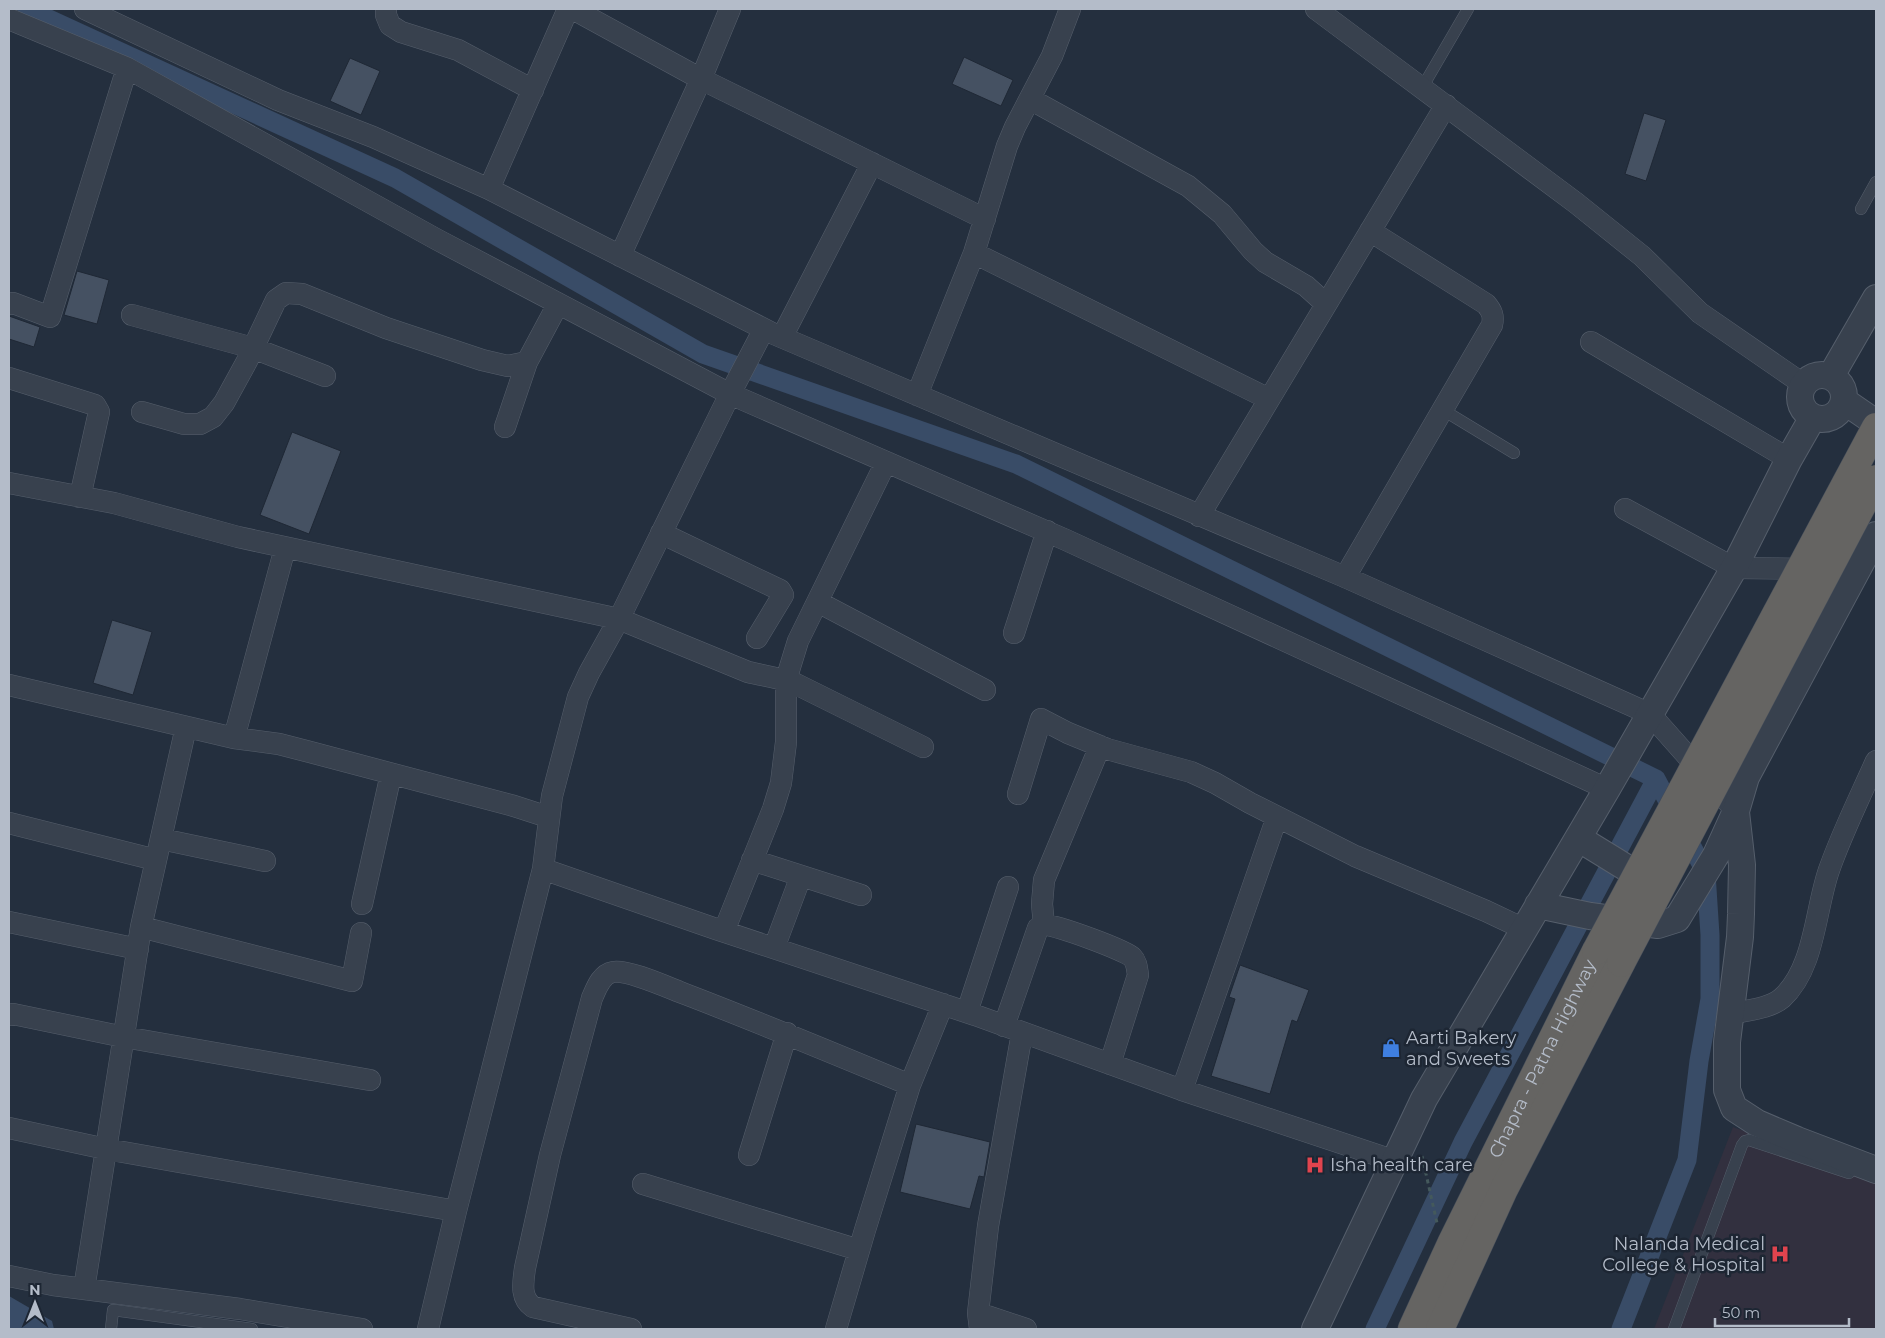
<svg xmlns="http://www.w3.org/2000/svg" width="1885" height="1338" font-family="Montserrat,sans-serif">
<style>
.medical{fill:#32303f}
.water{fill:#394c67}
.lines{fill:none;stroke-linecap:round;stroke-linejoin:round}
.canal{stroke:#394c67;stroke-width:19}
.building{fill:#455162;stroke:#1f2835}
.service-casing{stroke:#565f6c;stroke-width:12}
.minor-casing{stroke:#565f6c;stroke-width:22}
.tertiary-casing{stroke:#565f6c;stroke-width:28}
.trunk-casing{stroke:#434c59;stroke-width:29}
.path{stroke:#44595c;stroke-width:3;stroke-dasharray:4 4;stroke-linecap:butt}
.service{stroke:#38414e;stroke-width:11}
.minor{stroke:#38414e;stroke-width:21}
.tertiary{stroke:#38414e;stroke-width:26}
.trunk{stroke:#656462;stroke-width:28}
.trunk-bridge-casing{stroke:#434c59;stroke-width:29;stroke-linecap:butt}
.trunk-bridge{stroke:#656462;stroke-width:28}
.labels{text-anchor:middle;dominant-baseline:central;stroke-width:5;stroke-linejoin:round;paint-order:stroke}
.poi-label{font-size:18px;fill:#b4bcc9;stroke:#1d2633;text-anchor:start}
.street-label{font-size:18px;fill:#b4bcc9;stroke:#1d2633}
</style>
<rect width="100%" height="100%" fill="#242f3e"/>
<path class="medical" d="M 1733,1127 L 1876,1179 L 1876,1329 L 1654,1329 Z"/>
<path class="water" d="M 9,1296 L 52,1321 L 54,1329 L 9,1329 Z"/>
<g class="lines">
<path class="canal" d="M 27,9 L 395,178 L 703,354 L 1016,464 L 1656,779 L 1706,873 L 1710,935 L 1710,999 L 1699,1061 L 1687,1160 L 1621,1329
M 1375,1329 L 1463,1142 L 1656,779"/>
</g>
<path class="building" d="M 964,57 L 1013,80 L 1001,106 L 952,84 Z
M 350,58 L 380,71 L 361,115 L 330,101 Z
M 1644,113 L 1666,120 L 1646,181 L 1625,174 Z
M 77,271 L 109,280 L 97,324 L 64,315 Z
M 9,316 L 40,327 L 34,347 L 9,339 Z
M 292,432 L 341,451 L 309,534 L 260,515 Z
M 112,620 L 152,632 L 133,695 L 93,683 Z
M 1240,965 L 1309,990 L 1297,1022 L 1292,1020 L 1270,1094 L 1211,1076 L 1235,999 L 1229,997 Z
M 916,1124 L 990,1142 L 984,1177 L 979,1176 L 970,1209 L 900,1192 Z"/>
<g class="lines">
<g class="service-casing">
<path id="service" d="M 1422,88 L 1468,9
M 1861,209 L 1876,182
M 1443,410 L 1514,453
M 111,1329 L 113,1310 L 252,1329
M 1674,1329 L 1742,1145 L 1745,1141 L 1749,1140 L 1849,1173"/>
</g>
<g class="minor-casing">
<path id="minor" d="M 85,9 L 278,100 L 373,137 L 489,189 L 774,334 L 1345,577 L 1650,714 L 1736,811
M 386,9 L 386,15 L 390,25 L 401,32 L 458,50 L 533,90
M 573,9 L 701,79 L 985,219
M 1070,9 L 1052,56 L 1015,127 L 1007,146 L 974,253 L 1269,399
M 1316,9 L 1576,203 L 1642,256 L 1700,313 L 1803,384
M 9,19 L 127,68 L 436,239 L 730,394 L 1066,540 L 1607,789
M 1030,99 L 1188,186 L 1222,214 L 1253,251 L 1265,262 L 1306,286 L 1326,304
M 489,189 L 568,9
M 620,256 L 701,79 L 730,9
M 9,304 L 13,303 L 50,317 L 127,68
M 132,315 L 253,348 L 325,376
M 782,337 L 872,163
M 1591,342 L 1789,459
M 9,378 L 95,405 L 99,412 L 80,497
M 917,395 L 974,253
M 142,412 L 184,424 L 200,424 L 213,417 L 224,403 L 247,361 L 276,300 L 286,293 L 302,294 L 386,328 L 482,360 L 508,366 L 527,362 L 558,304
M 505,427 L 527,362
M 9,483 L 114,503 L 238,537 L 619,619 L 748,672 C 764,676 781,678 796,684 L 923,747
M 1625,509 L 1734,568 L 1815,569
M 1199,516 L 1446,105
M 661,533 L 780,590 L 783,595 L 757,638
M 1345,577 L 1492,325 C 1494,316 1492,311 1486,304 L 1370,231
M 818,602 L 985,690
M 1014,633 L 1047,531
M 9,685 L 234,738 L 279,744 L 310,752 L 514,806 L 548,817
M 186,727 L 141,927 L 352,981 L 361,933
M 234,738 L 285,548
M 1018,794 L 1041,719 L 1068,733 L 1107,749 L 1191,772 L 1215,783 L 1250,803 L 1355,856 L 1486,911 L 1524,929
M 9,823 L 156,860
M 161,839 L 265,861
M 752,860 L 861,895
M 543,869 L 716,929 L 975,1015 L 1182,1090 L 1395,1161
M 362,904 L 391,774
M 9,922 L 138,949
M 1044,925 L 1042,904 L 1044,880 L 1100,746
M 724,931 L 773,809 L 781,783 L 786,742 L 786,680 L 798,641 L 886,462
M 774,948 L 801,876
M 967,1012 L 1008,887
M 1731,1014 C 1747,1010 1769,1009 1782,998 C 1815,968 1815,910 1829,870 C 1842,833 1860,797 1876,761
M 9,1015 L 13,1014 L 124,1037 L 370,1080
M 1004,1026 L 1038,928 C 1040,927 1043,925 1045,925 C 1054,924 1127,951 1132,957 C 1137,962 1137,969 1138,975 L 1110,1064
M 1182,1090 L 1277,817
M 9,1128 L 106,1149 L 456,1211
M 749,1155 L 787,1033
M 643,1184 L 859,1250
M 9,1276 L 53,1285 L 240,1309 L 362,1329
M 84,1289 L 141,927
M 978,1313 L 1026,1329
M 428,1329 L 456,1211 L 543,869 L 552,796 L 578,697 L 589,673 L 619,619 L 730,394 L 764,329
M 631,1329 L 533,1307 C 520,1298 523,1283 525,1268 L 550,1155 L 592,998 C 596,989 601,974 613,972 C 628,969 669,988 685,994 C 761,1023 835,1054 910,1085
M 836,1329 L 865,1230 L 910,1085 L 943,1004
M 980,1329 L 978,1313 L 988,1226 L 1022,1033"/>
</g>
<g class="tertiary-casing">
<path id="tertiary" d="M1800 397a22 22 0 1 1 44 0a22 22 0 1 1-44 0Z
M 1831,376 L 1876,298
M 1844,401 L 1876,423
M 1736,812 L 1742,865 L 1741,914 L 1740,937 L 1727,1042 L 1727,1090 L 1734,1108 L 1757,1123 L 1797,1140 L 1876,1170
M 1578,838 L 1656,886
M 1538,905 L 1590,916 L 1658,925 L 1677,919 L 1716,855 L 1736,811 L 1746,777 L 1876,535
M 1315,1329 L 1424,1099 L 1607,789 L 1734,568 L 1789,459 L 1813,417"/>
</g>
<g class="trunk-casing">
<g id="trunk">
<path id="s1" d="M 1412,1329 L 1451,1244 L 1596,951"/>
<path d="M 1440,1329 L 1504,1189 L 1621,963"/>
</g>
</g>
<path class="path" d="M 1422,1156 L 1437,1223"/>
<use href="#service" class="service"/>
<use href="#minor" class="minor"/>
<use href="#tertiary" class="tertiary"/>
<use href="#trunk" class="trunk"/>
<g class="trunk-bridge-casing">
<path id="trunk-bridge" d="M 1596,951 L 1876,427
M 1621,963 L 1876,479"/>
</g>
<use href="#trunk-bridge" class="trunk-bridge"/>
</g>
<defs>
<g id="shop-bare" transform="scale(1.5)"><path d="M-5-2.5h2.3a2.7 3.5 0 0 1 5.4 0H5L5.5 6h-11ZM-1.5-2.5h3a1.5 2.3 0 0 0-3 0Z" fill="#3f7fe0" stroke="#1d2633" stroke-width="2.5" paint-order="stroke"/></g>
<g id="hospital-bare" transform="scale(1.5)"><path d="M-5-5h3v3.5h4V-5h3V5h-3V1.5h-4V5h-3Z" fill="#e0444e" stroke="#1d2633" stroke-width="2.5" paint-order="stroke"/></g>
</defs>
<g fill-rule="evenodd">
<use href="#shop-bare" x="1391" y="1048"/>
<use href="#hospital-bare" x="1315" y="1165"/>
<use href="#hospital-bare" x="1780" y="1254"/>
</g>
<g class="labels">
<g class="poi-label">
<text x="1406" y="1038">Aarti Bakery<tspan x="1406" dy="21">and Sweets</tspan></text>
<text x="1330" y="1165">Isha health care</text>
<text x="1765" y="1244" text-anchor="end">Nalanda Medical<tspan x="1765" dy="21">College &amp; Hospital</tspan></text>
</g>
<g class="street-label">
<text stroke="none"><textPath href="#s1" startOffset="300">Chapra - Patna Highway</textPath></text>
</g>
</g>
<rect width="1885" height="1338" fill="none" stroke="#b4bcc9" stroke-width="20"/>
<g transform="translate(35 1303)" stroke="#1d2633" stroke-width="4" paint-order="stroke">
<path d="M0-4L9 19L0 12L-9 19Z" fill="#b4bcc9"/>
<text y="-8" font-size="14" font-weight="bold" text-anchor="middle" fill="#b4bcc9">N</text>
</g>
<path d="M1715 1318v8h134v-8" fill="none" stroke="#b4bcc9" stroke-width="2.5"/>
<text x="1722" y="1318" font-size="15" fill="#b4bcc9" stroke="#1d2633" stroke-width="4" paint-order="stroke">50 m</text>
</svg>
